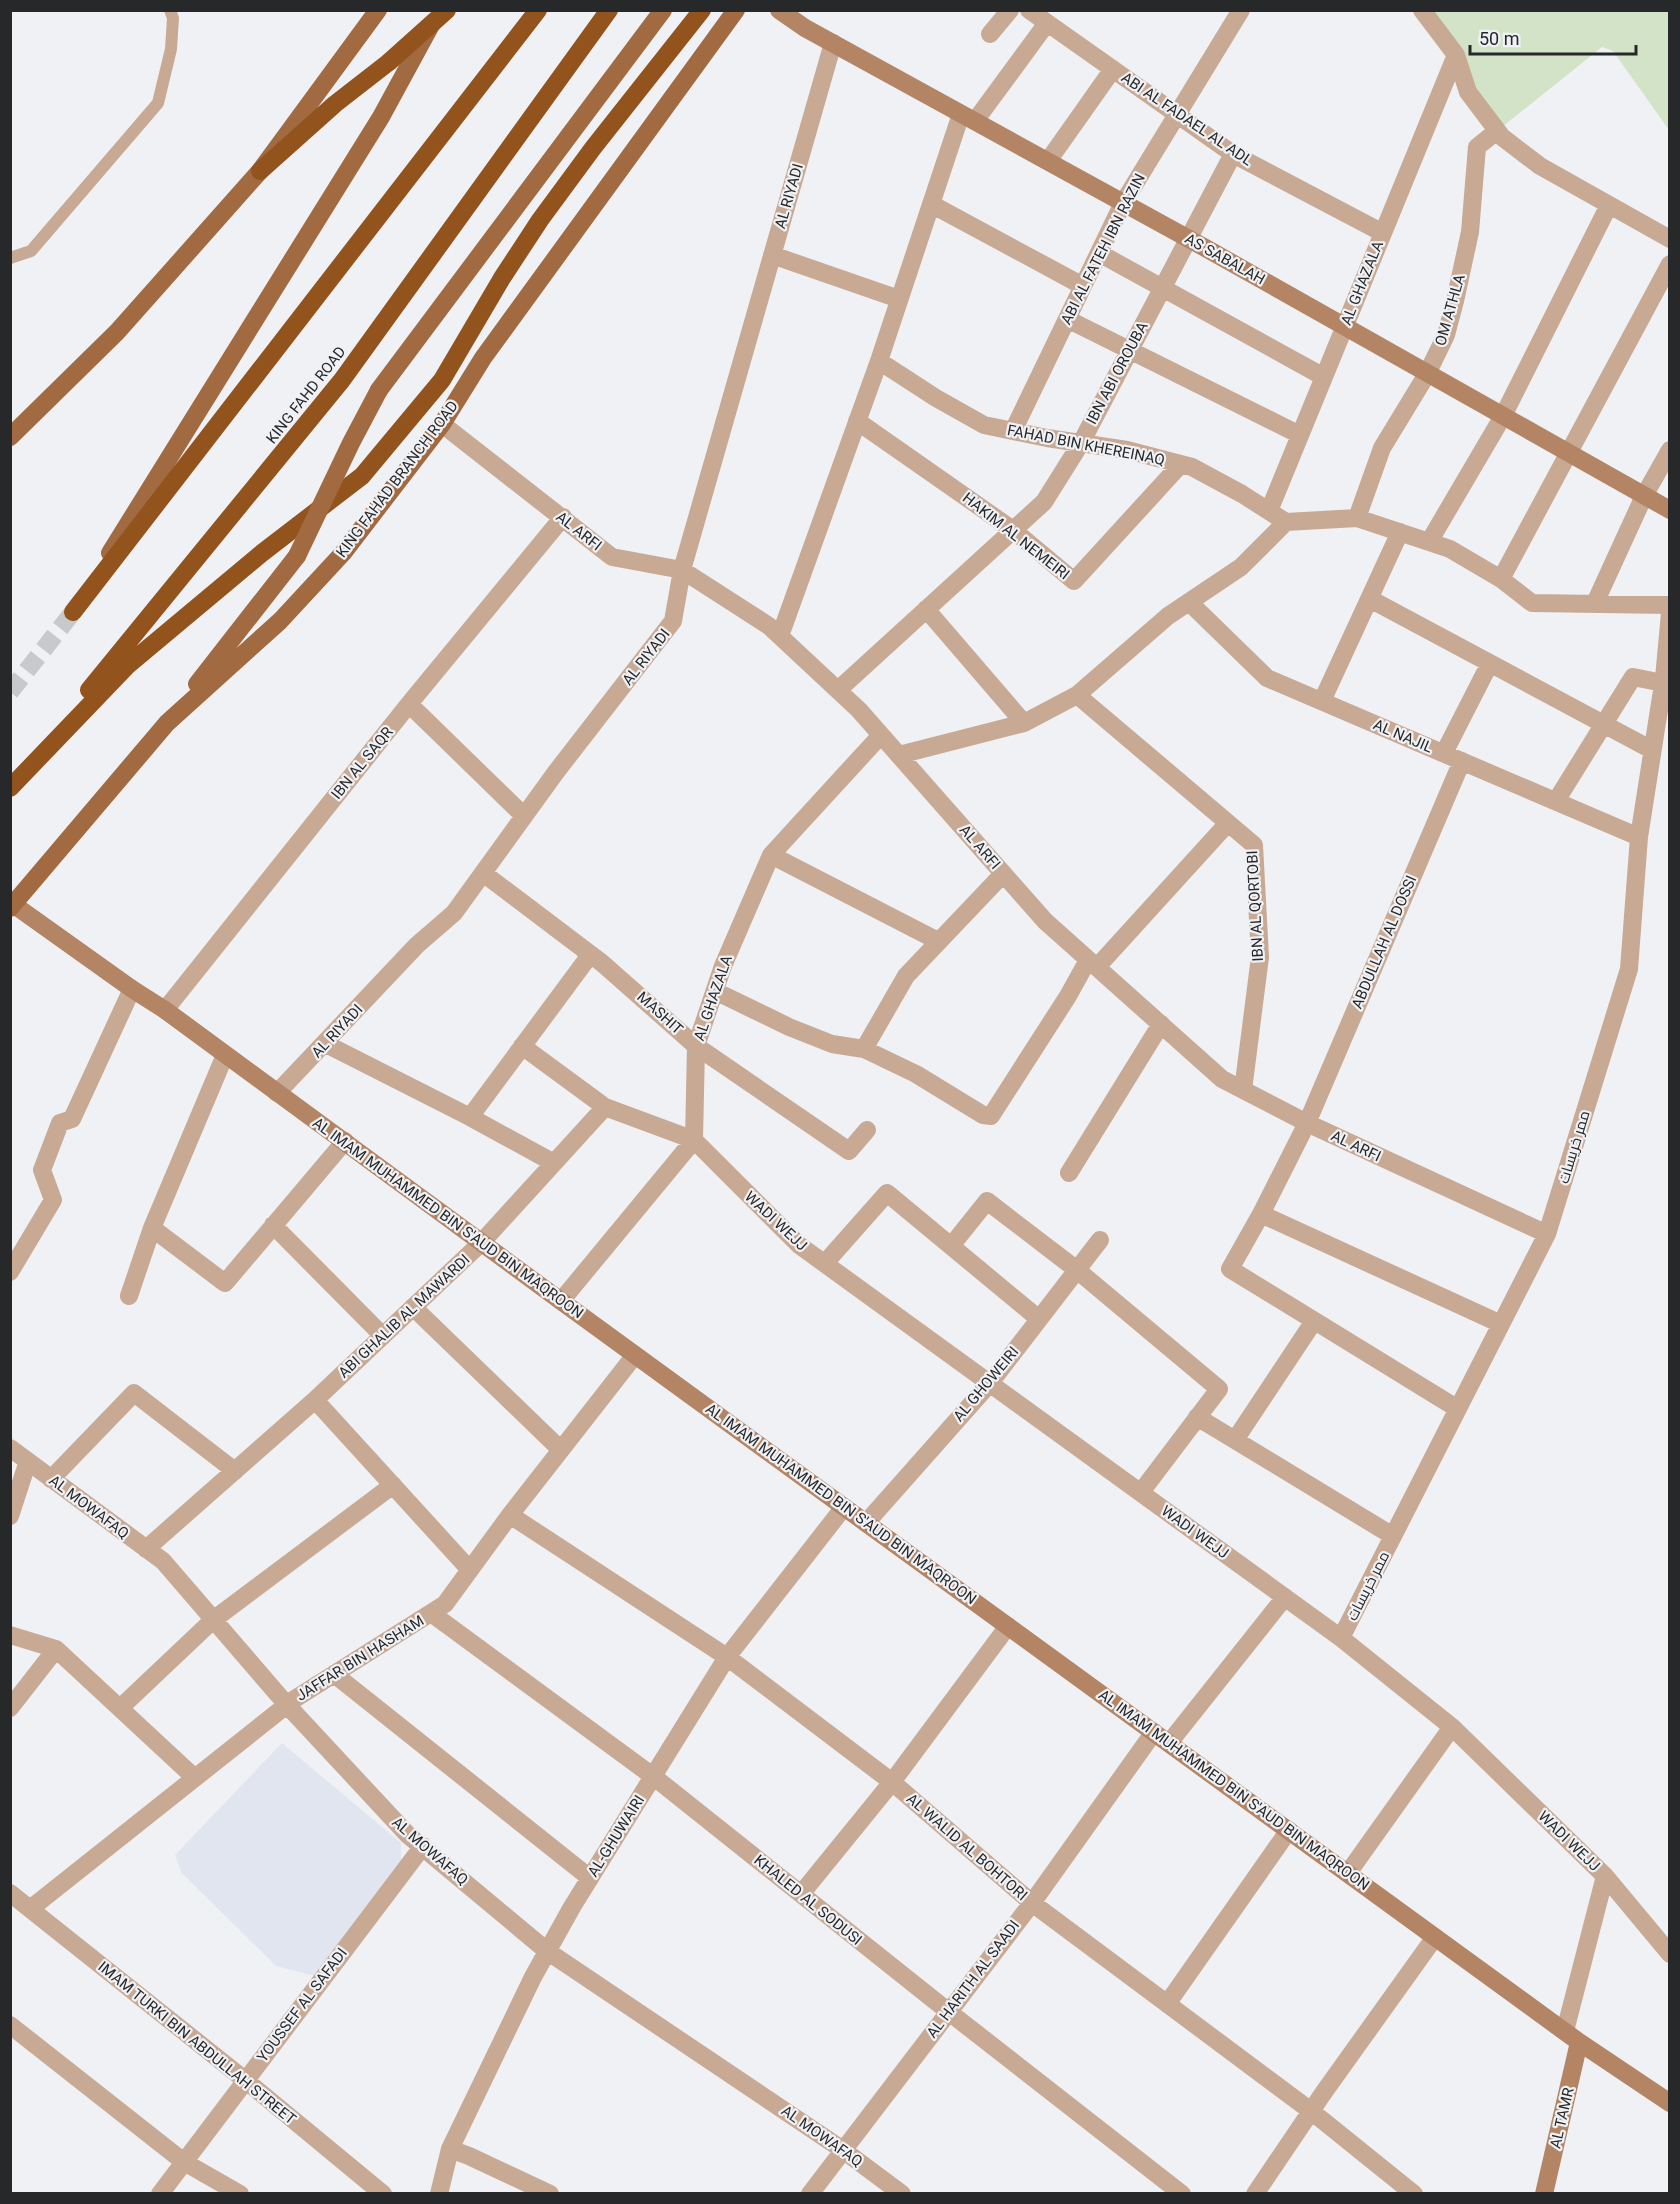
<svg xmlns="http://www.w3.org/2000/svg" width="1680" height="2204" font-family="Roboto,Cairo,sans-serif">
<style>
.built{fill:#e0e5f0}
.green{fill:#d3e3c8}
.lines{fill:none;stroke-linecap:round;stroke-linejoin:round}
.highway-tunnel{stroke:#c7c9cc;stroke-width:18;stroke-dasharray:18 9;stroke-linecap:butt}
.lane{stroke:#c8a993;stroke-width:12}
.street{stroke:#c8a993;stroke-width:18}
.secondary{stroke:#b38564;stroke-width:18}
.primary{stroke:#a26a41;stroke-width:18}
.highway{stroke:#93531d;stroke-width:18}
.primary-bridge{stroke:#a26a41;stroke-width:18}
.highway-bridge{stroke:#93531d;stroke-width:18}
.labels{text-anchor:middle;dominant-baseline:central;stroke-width:4.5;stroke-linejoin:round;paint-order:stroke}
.street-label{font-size:15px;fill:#272829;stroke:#eff1f5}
</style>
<rect width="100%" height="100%" fill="#eff1f5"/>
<path class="built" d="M 282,1743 L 401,1843 L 401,1868 L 315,1976 L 276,1966 L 181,1872 L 175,1855 Z"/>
<path class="green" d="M 1422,11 L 1669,11 L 1669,130 L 1613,51 L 1602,47 L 1497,131 Z"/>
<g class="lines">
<path class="highway-tunnel" d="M 10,692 L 73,612"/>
<path class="lane" d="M 10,258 L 31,251 L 158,103 L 171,49 L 173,18 L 170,10"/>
<path class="street" d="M 1029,10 L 1233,154 L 1383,233
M 1422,10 L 1456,55 L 1468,92 L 1502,137 L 1540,166 L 1670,239
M 990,34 L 1010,10
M 975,121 L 1047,23
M 1048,161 L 1113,69
M 931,204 L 1083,286
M 1099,253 L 1324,377
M 772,255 L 899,299
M 1067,319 L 1300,435
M 879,361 L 936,398 L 984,425 L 1047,438 L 1127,450 L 1192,467 L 1242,494 L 1286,522 L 1357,518 L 1450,549 L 1501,579 L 1532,603 L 1670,605
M 857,421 L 1013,530 L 1074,581 L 1181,464
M 442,424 L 612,557 L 682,570 L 769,626 L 859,710 L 1045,921 L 1222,1079 L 1307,1123 L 1547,1234
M 1013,431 L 1123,203 L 1241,10
M 1269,511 L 1456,55
M 1357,518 L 1382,448 L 1427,374 L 1446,335 L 1455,301 L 1470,232 L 1477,147 L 1497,131
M 1429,542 L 1503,416 L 1609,205
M 1501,579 L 1670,264
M 1370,599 L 1652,750
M 1189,602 L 1267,678 L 1639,837
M 1595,603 L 1644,496 L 1670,450
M 926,609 L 1024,723
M 780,636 L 879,361 L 961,114
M 838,690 L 1044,502 L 1081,443 L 1233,154
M 1077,695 L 1254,845 L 1260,957 L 1243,1090
M 1322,701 L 1400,532
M 409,704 L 524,816
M 1444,753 L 1490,663
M 899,755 L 1024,723 L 1077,695 L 1168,616 L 1241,567 L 1286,522
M 1462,761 L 1307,1123 L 1261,1214 L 1501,1324
M 1556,801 L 1633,677 L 1663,683
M 771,855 L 938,941
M 483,873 L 602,963 L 696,1046 L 849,1151 L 867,1130
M 1097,967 L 1228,823
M 715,991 L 789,1027 L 832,1044 L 864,1049 L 916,1074 L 983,1115 L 991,1116 L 1068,996 L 1088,960
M 165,1010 L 409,704 L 563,517
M 326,1044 L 470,1117 L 554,1163
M 522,1046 L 605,1107
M 864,1049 L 906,976 L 1003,874
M 277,1093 L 417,945 L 454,913 L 556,772 L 673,621 L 682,570 L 833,43
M 470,1117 L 590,955
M 1069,1173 L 1161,1024
M 1261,1214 L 1230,1269 L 1458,1409
M 273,1225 L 383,1336
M 152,1228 L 225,1283 L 345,1141
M 951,1246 L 987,1201 L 1077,1270 L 1219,1389 L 1141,1492
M 825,1263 L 887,1193 L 1039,1319
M 10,1272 L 53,1200 L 42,1170 L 60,1123 L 72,1119 L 132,989
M 129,1296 L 152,1228 L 225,1055
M 561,1301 L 694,1140 L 696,1046 L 723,966 L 771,855 L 881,735
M 413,1307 L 561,1450
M 315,1400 L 470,1570
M 1197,1417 L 1393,1536
M 1235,1440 L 1314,1321
M 10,1448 L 163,1561 L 287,1705 L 408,1835 L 547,1951 L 843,2150 L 902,2194
M 51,1479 L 134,1393 L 235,1471
M 510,1515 L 727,1657 L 892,1782 L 1032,1903 L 1311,2111 L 1414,2194
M 10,1516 L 28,1461
M 866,1523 L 990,1383 L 1100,1240
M 146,1549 L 315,1400 L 481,1243 L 605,1107 L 694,1140 L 799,1245 L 1341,1638 L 1452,1727 L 1605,1876 L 1670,1954
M 431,1613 L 654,1777 L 949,2012 L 1182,2194
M 10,1635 L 56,1649 L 195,1778
M 1341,1638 L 1547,1234 L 1629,969 L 1639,837 L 1664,678 L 1670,613
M 334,1674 L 590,1878
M 10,1708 L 56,1649
M 120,1708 L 213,1620 L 393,1485
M 1169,1743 L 1285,1597
M 1348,1873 L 1452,1727
M 10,1893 L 245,2080 L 383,2194
M 801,1894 L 892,1782 L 1008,1626
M 30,1909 L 293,1700 L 445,1604 L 510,1515 L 635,1355
M 1167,2004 L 1289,1830
M 10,2025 L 184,2162 L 240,2194
M 1565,2031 L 1605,1876
M 450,2149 L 469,2156 L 550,2194
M 160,2194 L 423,1846
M 439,2194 L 450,2149 L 533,1977 L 572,1907 L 727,1657 L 844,1507
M 810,2194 L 1032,1903 L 1154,1732
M 1255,2194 L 1324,2092 L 1435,1937"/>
<path class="secondary" d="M 779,10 L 805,28 L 1209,250 L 1670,510
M 10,902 L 132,989 L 165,1010 L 561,1301 L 1579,2042 L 1670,2103
M 1544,2194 L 1579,2042"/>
<path class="primary" d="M 379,390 L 663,10
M 10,437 L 117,332 L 260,171 L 378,10
M 110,553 L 381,117 L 431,25
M 197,684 L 297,556
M 10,908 L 167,723 L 280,621 L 343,553 L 442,424 L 483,358 L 736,10"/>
<path class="highway" d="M 260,171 L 335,104 L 389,62
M 73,612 L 538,10
M 89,690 L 342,380 L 609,10
M 10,788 L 128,665 L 262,553 L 362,476 L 442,380 L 502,278 L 540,220 L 593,148 L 702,10"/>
<path class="primary-bridge" d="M 297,556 L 351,443 L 379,390"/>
<path class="highway-bridge" d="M 389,62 L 447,10"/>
</g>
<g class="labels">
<g class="street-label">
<text transform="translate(1187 119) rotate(34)">ABI AL FADAEL AL ADL</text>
<text transform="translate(789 196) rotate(-74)">AL RIYADI</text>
<text transform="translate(1103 249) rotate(-63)">ABI AL FATEH IBN RAZIN</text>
<text transform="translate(1225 259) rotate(29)">AS SABALAH</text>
<text transform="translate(1362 283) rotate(-68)">AL GHAZALA</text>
<text transform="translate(1450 310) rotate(-74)">OM ATHLA</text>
<text transform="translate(1117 373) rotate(-62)">IBN ABI OROUBA</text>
<text transform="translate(306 395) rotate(-52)">KING FAHD ROAD</text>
<text transform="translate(1086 445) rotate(11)">FAHAD BIN KHEREINAQ</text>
<text transform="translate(397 479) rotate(-53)">KING FAHAD BRANCH ROAD</text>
<text transform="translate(579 531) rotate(38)">AL ARFI</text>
<text transform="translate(1016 536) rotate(38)">HAKIM AL NEMEIRI</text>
<text transform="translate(646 657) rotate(-52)">AL RIYADI</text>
<text transform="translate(1403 736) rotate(23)">AL NAJIL</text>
<text transform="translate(362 763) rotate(-51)">IBN AL SAQR</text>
<text transform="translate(980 847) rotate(49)">AL ARFI</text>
<text transform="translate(1255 906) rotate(-93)">IBN AL QORTOBI</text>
<text transform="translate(1384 942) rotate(-67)">ABDULLAH AL DOSSI</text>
<text transform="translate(713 998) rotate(-71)">AL GHAZALA</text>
<text transform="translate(660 1013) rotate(42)">MASHIT</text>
<text transform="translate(337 1031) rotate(-47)">AL RIYADI</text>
<text transform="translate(1356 1146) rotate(25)">AL ARFI</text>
<text transform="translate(1574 1147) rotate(-73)">ممر خريسات</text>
<text transform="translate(448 1218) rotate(36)">AL IMAM MUHAMMED BIN S'AUD BIN MAQROON</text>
<text transform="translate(776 1221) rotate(43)">WADI WEJJ</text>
<text transform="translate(404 1316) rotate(-43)">ABI GHALIB AL MAWARDI</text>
<text transform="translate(986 1384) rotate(-50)">AL GHOWEIRI</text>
<text transform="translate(841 1504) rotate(36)">AL IMAM MUHAMMED BIN S'AUD BIN MAQROON</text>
<text transform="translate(89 1507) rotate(37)">AL MOWAFAQ</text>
<text transform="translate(1195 1532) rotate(36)">WADI WEJJ</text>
<text transform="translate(1368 1586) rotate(-63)">ممر خريسات</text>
<text transform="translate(360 1658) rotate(-32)">JAFFAR BIN HASHAM</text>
<text transform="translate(1234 1790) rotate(36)">AL IMAM MUHAMMED BIN S'AUD BIN MAQROON</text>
<text transform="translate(616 1836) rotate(-58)">AL-GHUWAIRI</text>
<text transform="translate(1569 1841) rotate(44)">WADI WEJJ</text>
<text transform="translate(967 1847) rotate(41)">AL WALID AL BOHTORI</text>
<text transform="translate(430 1851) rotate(41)">AL MOWAFAQ</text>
<text transform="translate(808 1900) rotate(39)">KHALED AL SODUSI</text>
<text transform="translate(973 1979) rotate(-53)">AL HARITH AL SAADI</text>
<text transform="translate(302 2005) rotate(-53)">YOUSSEF AL SAFADI</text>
<text transform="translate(197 2043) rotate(39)">IMAM TURKI BIN ABDULLAH STREET</text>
<text transform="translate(1562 2118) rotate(-77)">AL TAMR</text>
<text transform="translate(822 2136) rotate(35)">AL MOWAFAQ</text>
</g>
</g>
<rect width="1680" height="2204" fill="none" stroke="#272829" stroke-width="24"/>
<path d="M1470 45v9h166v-9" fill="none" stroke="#272829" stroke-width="3"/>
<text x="1479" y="45" font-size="18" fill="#272829" stroke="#eff1f5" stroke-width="4.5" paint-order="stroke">50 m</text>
</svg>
